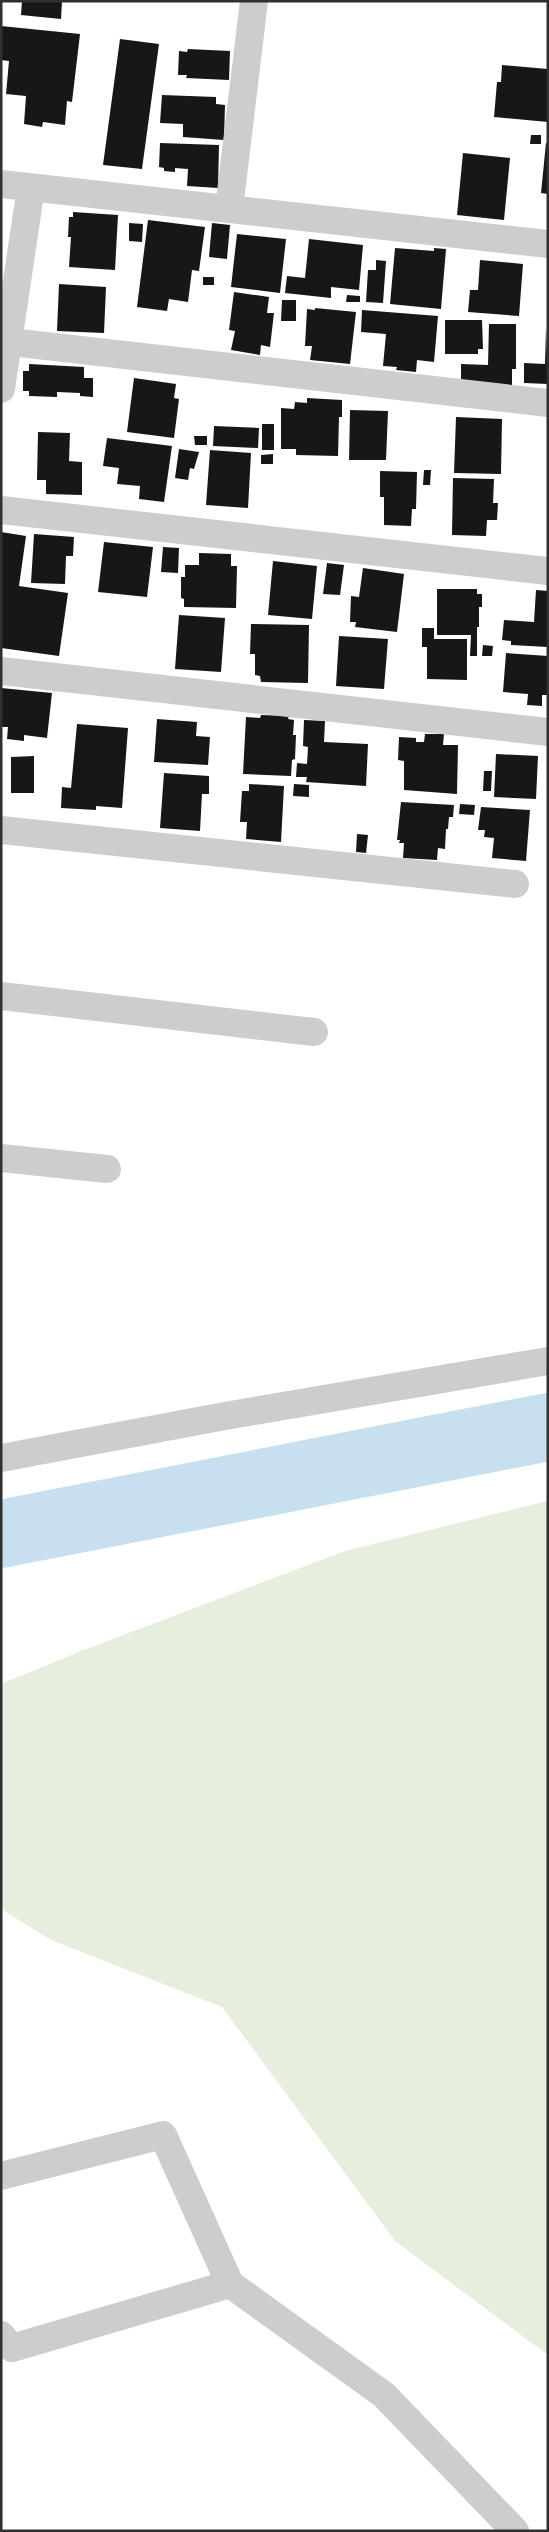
<svg xmlns="http://www.w3.org/2000/svg" width="549" height="2532" font-family="Quicksand,sans-serif">
<style>
.green{fill:#e6eedd}
.lines{fill:none;stroke-linecap:round;stroke-linejoin:round}
.river{stroke:#c7e0f0;stroke-width:68}
.building{fill:#171717}
.minor{stroke:#cdcdcd;stroke-width:28}
</style>
<rect width="100%" height="100%" fill="#fff"/>
<path class="green" d="M 548,1501 L 548,2355 L 395,2241 L 222,2007 L 51,1940 L 1,1909 L 1,1684 L 81,1651 L 345,1551 Z"/>
<g class="lines">
<path class="river" d="M 1,1534 L 548,1427"/>
</g>
<path class="building" d="M 22,1 L 62,1 L 61,19 L 21,15 Z
M 1,26 L 80,34 L 72,102 L 67,101 L 65,125 L 43,122 L 42,127 L 24,124 L 26,96 L 6,94 L 9,61 L 1,60 Z
M 120,39 L 159,44 L 142,169 L 103,165 Z
M 188,49 L 230,51 L 229,80 L 186,78 L 187,75 L 178,75 L 179,51 L 187,52 Z
M 502,65 L 548,69 L 548,122 L 494,117 L 497,82 L 501,82 Z
M 162,95 L 216,97 L 216,104 L 225,105 L 224,140 L 183,137 L 183,124 L 160,123 Z
M 531,135 L 541,135 L 541,144 L 530,144 Z
M 160,143 L 219,145 L 218,188 L 187,186 L 188,169 L 175,168 L 175,172 L 164,171 L 164,168 L 159,167 Z
M 546,143 L 548,144 L 548,194 L 541,193 Z
M 463,153 L 510,158 L 504,220 L 457,215 Z
M 73,212 L 118,215 L 115,270 L 69,267 L 71,237 L 68,237 L 69,217 L 73,217 Z
M 148,220 L 205,227 L 199,271 L 192,270 L 188,302 L 169,299 L 167,311 L 137,307 Z
M 129,223 L 143,224 L 142,242 L 129,241 Z
M 212,223 L 230,225 L 227,259 L 209,257 Z
M 237,234 L 286,239 L 280,293 L 231,287 Z
M 309,239 L 363,245 L 359,290 L 331,287 L 331,298 L 285,293 L 287,276 L 305,278 Z
M 395,248 L 434,251 L 434,248 L 446,249 L 441,309 L 390,304 Z
M 376,260 L 386,261 L 383,303 L 366,302 L 368,270 L 376,270 Z
M 480,260 L 523,264 L 519,316 L 468,312 L 470,290 L 478,290 Z
M 203,277 L 214,277 L 214,285 L 203,285 Z
M 59,284 L 106,287 L 104,333 L 57,331 Z
M 234,292 L 269,297 L 267,313 L 274,313 L 270,347 L 261,345 L 260,355 L 231,350 L 235,331 L 229,330 Z
M 347,295 L 360,296 L 360,302 L 346,302 Z
M 282,300 L 296,300 L 296,321 L 281,321 Z
M 315,308 L 356,312 L 350,364 L 310,360 L 312,346 L 305,346 L 307,309 L 315,310 Z
M 362,310 L 438,316 L 434,362 L 417,360 L 416,372 L 396,370 L 397,367 L 383,366 L 386,334 L 361,332 Z
M 445,320 L 482,320 L 483,349 L 478,349 L 478,354 L 445,354 Z
M 489,324 L 516,324 L 516,369 L 512,369 L 512,385 L 461,385 L 461,364 L 488,365 Z
M 546,327 L 548,384 L 524,383 L 524,363 L 545,364 Z
M 29,364 L 84,367 L 84,378 L 93,378 L 93,397 L 80,396 L 80,393 L 57,392 L 57,397 L 29,396 L 29,391 L 23,391 L 23,371 L 29,371 Z
M 134,378 L 176,384 L 174,398 L 179,399 L 174,438 L 127,432 Z
M 307,398 L 342,400 L 342,417 L 339,417 L 338,456 L 296,455 L 296,449 L 281,449 L 281,408 L 294,409 L 295,402 L 307,403 Z
M 350,410 L 388,411 L 386,460 L 349,460 Z
M 456,417 L 502,419 L 501,474 L 454,473 Z
M 262,424 L 274,424 L 274,450 L 262,450 Z
M 214,426 L 259,428 L 258,448 L 213,446 Z
M 38,432 L 70,433 L 69,461 L 82,462 L 82,495 L 46,494 L 46,480 L 37,480 Z
M 194,436 L 207,436 L 207,445 L 195,445 Z
M 107,438 L 172,446 L 164,502 L 139,499 L 140,486 L 117,484 L 119,468 L 103,466 Z
M 179,449 L 199,452 L 194,469 L 190,468 L 188,480 L 175,478 Z
M 210,450 L 251,453 L 248,508 L 206,505 Z
M 273,454 L 273,464 L 261,464 L 261,455 Z
M 424,470 L 431,470 L 430,485 L 423,485 Z
M 380,471 L 417,472 L 416,509 L 412,509 L 411,526 L 384,525 L 384,497 L 380,497 Z
M 453,478 L 494,479 L 493,503 L 498,503 L 497,520 L 487,520 L 486,536 L 452,535 Z
M 1,532 L 26,536 L 19,586 L 68,593 L 59,656 L 1,648 Z
M 34,534 L 74,537 L 73,556 L 66,556 L 65,584 L 31,583 Z
M 104,542 L 153,547 L 147,597 L 98,592 Z
M 163,547 L 179,548 L 178,573 L 161,572 Z
M 199,553 L 231,554 L 231,566 L 237,566 L 236,608 L 184,607 L 184,599 L 181,598 L 181,577 L 185,577 L 185,565 L 199,565 Z
M 273,561 L 317,566 L 312,619 L 268,615 Z
M 327,563 L 344,565 L 340,595 L 323,594 Z
M 363,568 L 404,574 L 397,632 L 355,627 L 356,622 L 350,622 L 351,596 L 359,597 Z
M 437,589 L 477,589 L 477,594 L 482,594 L 482,607 L 479,607 L 479,627 L 477,627 L 477,656 L 470,656 L 471,635 L 437,635 Z
M 536,590 L 548,591 L 548,647 L 511,645 L 511,641 L 502,640 L 504,620 L 534,622 Z
M 179,615 L 225,618 L 221,672 L 175,669 Z
M 251,624 L 309,625 L 308,683 L 261,682 L 260,676 L 255,675 L 255,654 L 250,654 Z
M 422,628 L 434,628 L 434,639 L 467,639 L 467,680 L 427,679 L 427,647 L 422,647 Z
M 339,636 L 388,639 L 384,689 L 336,686 Z
M 483,645 L 493,646 L 492,656 L 482,656 Z
M 506,653 L 548,656 L 548,695 L 542,695 L 542,706 L 527,705 L 528,694 L 503,692 Z
M 1,688 L 52,693 L 47,738 L 24,735 L 24,741 L 7,739 L 8,727 L 1,727 Z
M 261,715 L 289,716 L 288,719 L 294,720 L 293,735 L 296,735 L 295,759 L 292,760 L 291,776 L 243,774 L 246,717 L 260,718 Z
M 157,719 L 197,722 L 196,736 L 210,737 L 208,765 L 154,762 Z
M 304,720 L 325,721 L 324,742 L 368,744 L 366,786 L 306,782 L 307,777 L 296,777 L 297,763 L 307,764 L 308,747 L 303,746 Z
M 77,724 L 128,728 L 122,808 L 96,806 L 96,810 L 61,808 L 62,787 L 71,788 Z
M 425,734 L 444,734 L 443,745 L 458,745 L 457,794 L 404,790 L 404,761 L 398,760 L 399,737 L 416,738 L 416,742 L 424,742 Z
M 496,754 L 538,756 L 536,799 L 494,797 Z
M 34,756 L 34,793 L 11,793 L 11,757 Z
M 484,771 L 492,771 L 491,791 L 483,791 Z
M 164,773 L 209,776 L 209,794 L 202,794 L 200,831 L 160,828 Z
M 249,784 L 284,786 L 281,842 L 246,839 L 247,822 L 240,822 L 242,791 L 249,791 Z
M 294,784 L 309,785 L 309,797 L 293,796 Z
M 401,802 L 454,805 L 453,817 L 449,817 L 448,829 L 446,829 L 445,849 L 438,848 L 437,860 L 403,858 L 404,843 L 399,843 L 400,840 L 397,840 Z
M 460,804 L 475,805 L 474,815 L 459,814 Z
M 481,807 L 530,810 L 526,861 L 492,858 L 494,838 L 484,837 L 485,830 L 478,830 Z
M 357,834 L 368,835 L 366,853 L 356,852 Z"/>
<g class="lines">
<path class="minor" d="M 1,184 L 548,244
M 229,209 L 254,1
M 1,341 L 548,403
M 1,389 L 31,187
M 1,510 L 548,571
M 1,671 L 548,732
M 1,830 L 515,884
M 1,996 L 314,1032
M 1,1158 L 107,1169
M 1,1458 L 225,1416 L 548,1361
M 1,2176 L 163,2135 L 230,2284 L 384,2395 L 515,2531
M 1,2335 L 12,2348 L 230,2284"/>
</g>
<rect width="549" height="2532" fill="none" stroke="#303030" stroke-width="5"/>
</svg>
